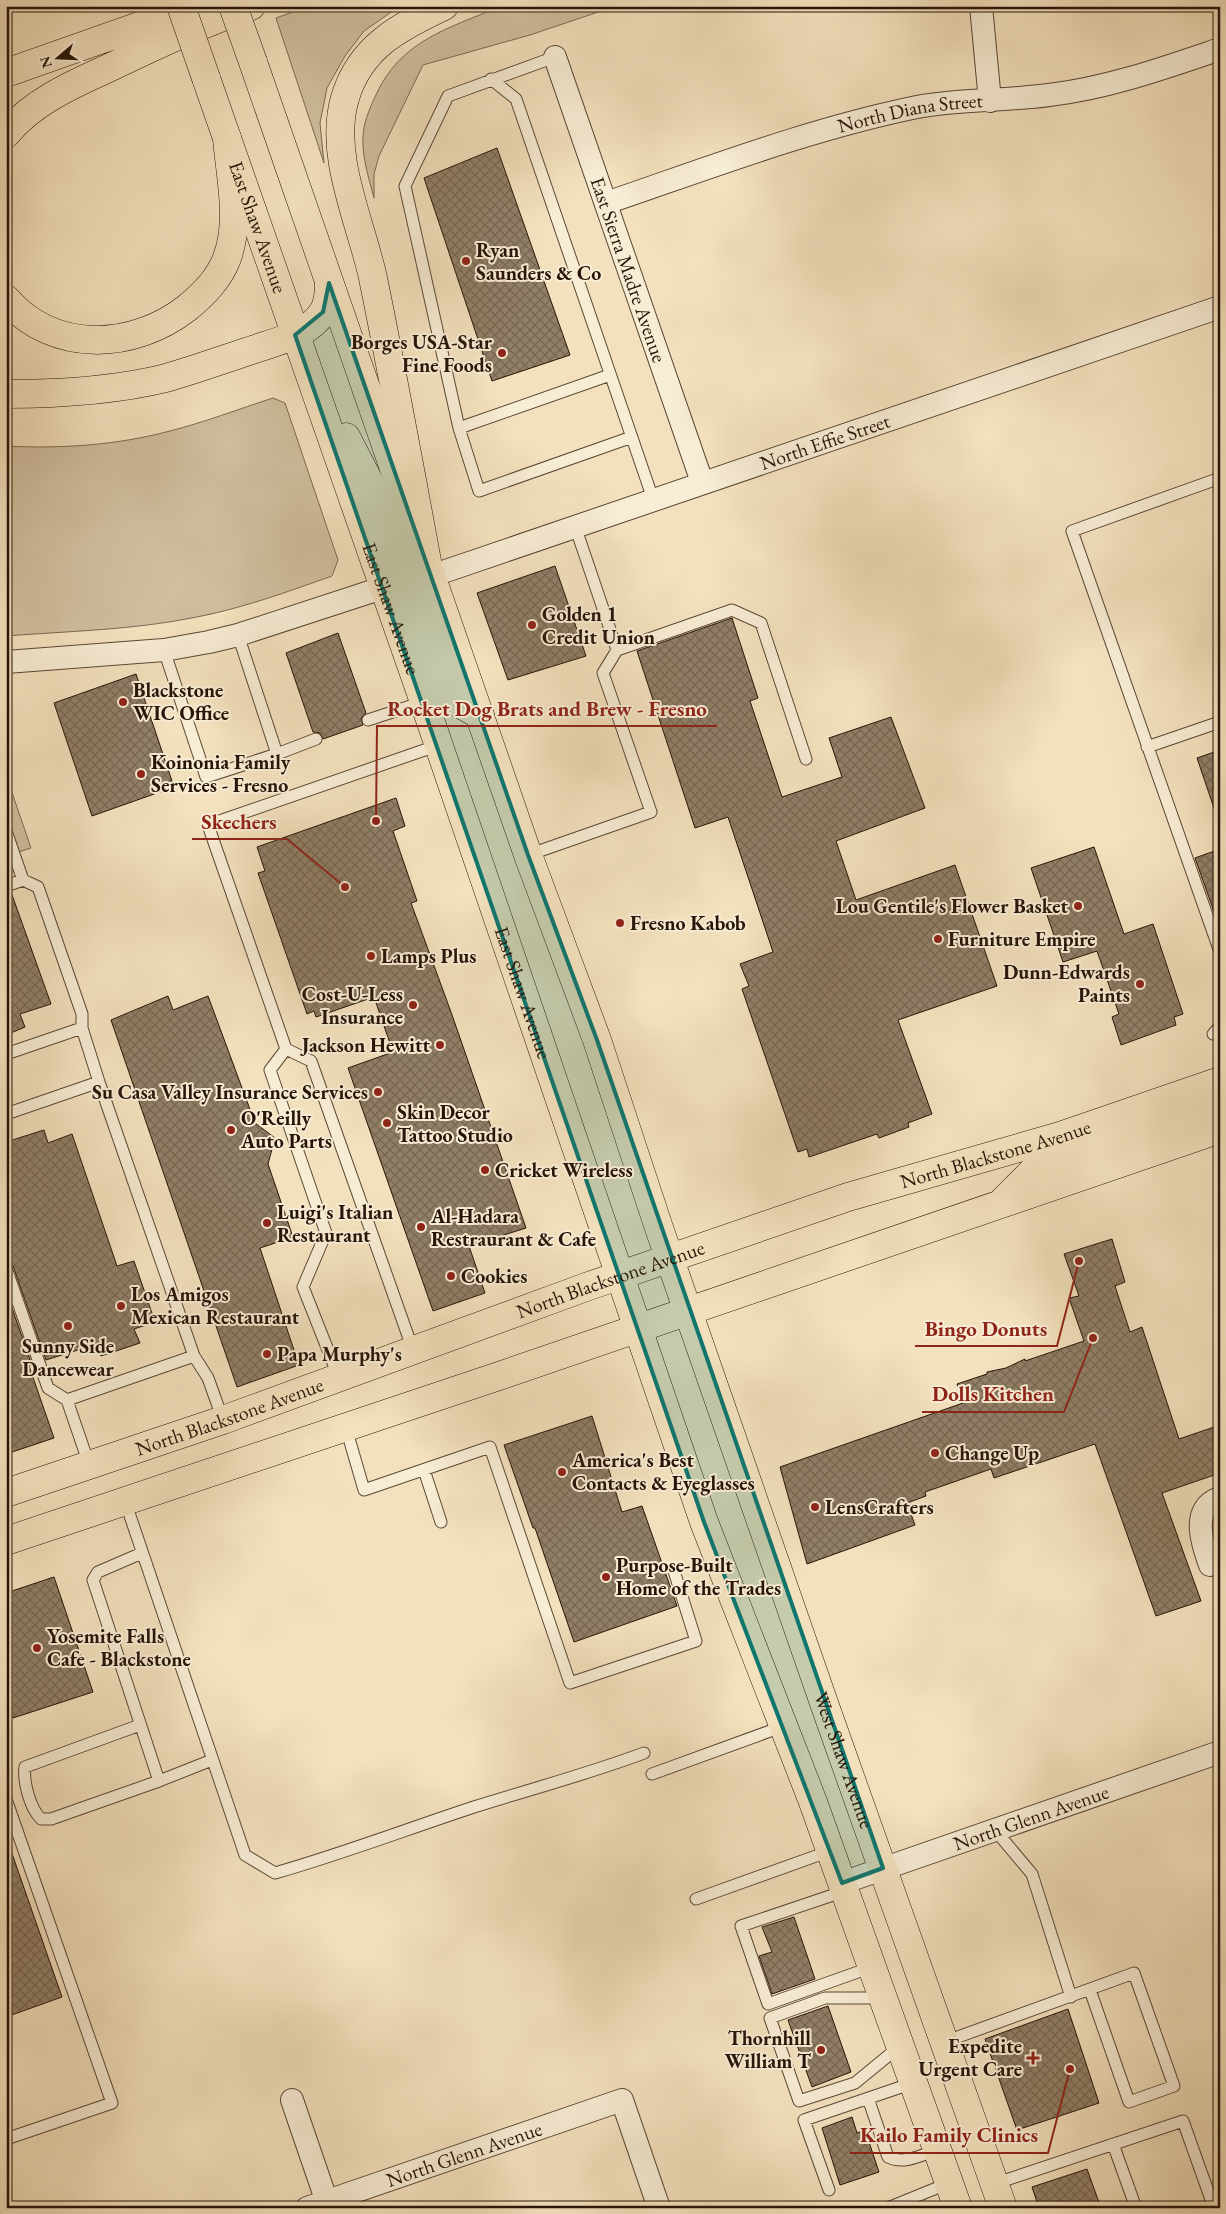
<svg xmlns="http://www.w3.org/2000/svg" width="1226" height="2214" font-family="'EB Garamond',serif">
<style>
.green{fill:#d0be9e;stroke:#7c6954}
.building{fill:url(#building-cross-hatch);stroke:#271409}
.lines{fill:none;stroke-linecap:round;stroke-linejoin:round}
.service-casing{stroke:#5a4736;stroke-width:13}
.minor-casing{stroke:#5a4736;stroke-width:24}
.primary-casing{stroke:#271409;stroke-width:29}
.motorway-casing{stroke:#271409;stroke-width:29}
.service{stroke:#f7ecd4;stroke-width:11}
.minor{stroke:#f7ecd4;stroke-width:22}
.primary{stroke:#f3e1bd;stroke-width:28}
.motorway{stroke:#f3e1bd;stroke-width:28}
.primary-bridge-casing{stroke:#271409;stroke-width:29;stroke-linecap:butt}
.primary-bridge{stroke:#f3e1bd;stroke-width:28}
.marked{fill:#0f766e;fill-opacity:0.2;stroke:#0f766e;stroke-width:4;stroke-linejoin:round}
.poi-dot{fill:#8f2418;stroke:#f7ecd4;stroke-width:2}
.labels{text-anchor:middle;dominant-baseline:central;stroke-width:4;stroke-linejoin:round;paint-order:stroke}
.street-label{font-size:20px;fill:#271409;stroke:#f7ecd4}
.poi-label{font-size:20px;font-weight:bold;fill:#271409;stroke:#f7ecd4;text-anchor:start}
.leader{fill:none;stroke:#8f2418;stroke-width:2}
.callout-dot{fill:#8f2418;stroke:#f7ecd4;stroke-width:2}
.callout-label{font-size:21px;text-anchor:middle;font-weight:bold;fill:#8f2418;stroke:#f7ecd4;stroke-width:4;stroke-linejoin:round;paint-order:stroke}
</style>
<defs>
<pattern id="building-cross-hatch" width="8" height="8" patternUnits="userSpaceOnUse" patternTransform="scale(1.25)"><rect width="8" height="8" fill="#917f67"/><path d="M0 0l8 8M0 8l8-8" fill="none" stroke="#766753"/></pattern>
</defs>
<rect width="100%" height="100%" fill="#f3e1bd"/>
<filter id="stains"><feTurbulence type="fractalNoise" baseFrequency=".004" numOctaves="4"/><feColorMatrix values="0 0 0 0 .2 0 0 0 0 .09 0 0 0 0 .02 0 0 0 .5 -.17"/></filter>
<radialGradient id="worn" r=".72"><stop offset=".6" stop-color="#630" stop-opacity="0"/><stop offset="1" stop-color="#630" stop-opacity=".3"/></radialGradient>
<path class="green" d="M 309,6 L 400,6 L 364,31 L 345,56 L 327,88 L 320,123 L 324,163 L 276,18 Z
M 501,6 L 616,6 L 530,35 L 423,65 L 379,156 L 374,174 L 374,198 C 369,179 362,157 363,138 C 363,124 369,110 375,97 C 400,40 448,29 501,6 Z
M 273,398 L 285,403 L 338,560 L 332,576 C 287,592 243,608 197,617 C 134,630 70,631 6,636 L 6,446 C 62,449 117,445 170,431 C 205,422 239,409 273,398 Z
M 6,775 L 31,848 L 6,856 Z"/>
<path class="building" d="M 497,148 L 570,355 L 492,381 L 424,178 Z
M 555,566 L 586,656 L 508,680 L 477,593 Z
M 732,618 L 758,698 L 750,701 L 782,797 L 842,777 L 829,738 L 891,717 L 925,808 L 836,841 L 856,900 L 955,865 L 997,986 L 898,1020 L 932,1114 L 908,1123 L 909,1127 L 879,1138 L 877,1134 L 809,1157 L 807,1149 L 798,1152 L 742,989 L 749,986 L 740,964 L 773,952 L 728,817 L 695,828 L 637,651 Z
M 338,633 L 366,713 L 361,718 L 363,725 L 323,739 L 320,733 L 313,732 L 286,653 Z
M 136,674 L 174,787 L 92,816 L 54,703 Z
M 1220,750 L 1220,817 L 1217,817 L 1197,758 Z
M 396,798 L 405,826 L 393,831 L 417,901 L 411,903 L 451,1012 L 526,1228 L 469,1246 L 485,1293 L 433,1311 L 348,1068 L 393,1052 L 374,997 L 316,1017 L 314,1011 L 307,1014 L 258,873 L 265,871 L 257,847 Z
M 1094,847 L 1124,934 L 1153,924 L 1183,1014 L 1174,1017 L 1176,1025 L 1121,1045 L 1112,1017 L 1119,1014 L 1097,951 L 1063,962 L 1031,868 Z
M 1220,849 L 1220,923 L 1218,923 L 1195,858 Z
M 11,892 L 51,1004 L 20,1014 L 25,1027 L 6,1035 L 6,893 Z
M 168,996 L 173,1010 L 208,996 L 255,1123 L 275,1138 L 268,1164 L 293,1237 L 260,1248 L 299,1365 L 237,1387 L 111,1020 Z
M 44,1130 L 48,1143 L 72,1134 L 117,1266 L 134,1261 L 155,1322 L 134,1329 L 140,1343 L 101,1356 L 97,1344 L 46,1360 L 13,1266 L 6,1261 L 6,1142 Z
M 1112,1239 L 1125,1282 L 1115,1286 L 1130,1332 L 1142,1327 L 1179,1439 L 1220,1425 L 1220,1473 L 1162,1493 L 1201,1601 L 1156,1616 L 1095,1444 L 994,1478 L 991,1469 L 925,1492 L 926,1496 L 907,1503 L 915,1525 L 807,1564 L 780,1467 L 963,1403 L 957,1384 L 987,1374 L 987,1372 L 1006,1368 L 1025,1359 L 1025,1361 L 1084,1341 L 1069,1298 L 1079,1296 L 1064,1254 Z
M 6,1291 L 32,1365 L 29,1366 L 54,1438 L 6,1454 Z
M 592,1416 L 622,1512 L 642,1506 L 677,1606 L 574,1642 L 535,1528 L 533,1528 L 504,1445 Z
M 54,1577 L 93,1692 L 13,1718 L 6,1699 L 6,1593 Z
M 6,1845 L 9,1845 L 62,1997 L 6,2017 Z
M 794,1917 L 815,1979 L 772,1994 L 759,1956 L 772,1952 L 762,1927 Z
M 828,2006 L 851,2072 L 812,2087 L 788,2020 Z
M 1068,2009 L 1099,2103 L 1017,2130 L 985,2039 Z
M 852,2117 L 857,2133 L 865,2130 L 879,2172 L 840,2185 L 822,2128 Z
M 1087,2169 L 1101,2208 L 1039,2208 L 1032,2187 Z"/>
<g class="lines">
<g class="service-casing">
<path id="service" d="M 555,57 L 448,96 L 405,186 L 459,428 L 479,491 L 632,437
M 491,79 L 516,99 L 653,499
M 459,428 L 610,375
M 1220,478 L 1072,531 L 1220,952
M 164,650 L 206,777 L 277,754 L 238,635
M 617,650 L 732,610 L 761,623 L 806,759
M 368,720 L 423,702
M 1147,747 L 1220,722
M 277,754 L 316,739
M 6,831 L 23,880
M 528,855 L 651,812 L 603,673 L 617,650 L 575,526
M 6,886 L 23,880 L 38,887 L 82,1014 L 82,1028 L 99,1082 L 194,1356 L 208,1378 L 223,1420
M 1213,1034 L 1220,1026
M 286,1049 L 270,1070 L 326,1233 L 303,1287 L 339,1378
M 6,1054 L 82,1028
M 6,1114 L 99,1082
M 6,1268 L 48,1388 L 67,1400 L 89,1464
M 413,1350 L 311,1061 L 286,1049 L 208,825 L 439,745
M 67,1400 L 194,1356
M 346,1428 L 364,1490 L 490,1447 L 570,1683 L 696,1641 L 674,1571
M 424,1470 L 441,1522
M 125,1501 L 245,1855 L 275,1873 C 342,1854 407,1829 474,1807 C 531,1789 588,1774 644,1753
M 142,1553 L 98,1572 L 93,1580 L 159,1781 L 212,1760
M 140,1725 L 25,1767 C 23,1782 30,1808 41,1819 L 51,1819 L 159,1781
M 652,1774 L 784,1726
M 6,1799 L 112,2103 L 6,2139
M 995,1830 L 1032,1874 L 1071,1997
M 845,1891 L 741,1926 L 768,2004 L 872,1967
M 696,1899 L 830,1851
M 883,1998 L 825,1998 L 770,2018 L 799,2101 L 855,2083 L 900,2046
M 944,2042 L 1134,1973 L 1174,2086 L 1129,2102 L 1090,1990
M 868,2098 L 888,2157 C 904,2165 921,2155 937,2150
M 1113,2144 L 1136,2208
M 994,2184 L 1183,2121 L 1214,2208
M 829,2190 L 804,2120 L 913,2083
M 890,2207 L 949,2183"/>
</g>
<g class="minor-casing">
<g id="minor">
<path d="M 981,6 L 990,101"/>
<path id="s1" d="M 555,57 L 702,482"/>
<path id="s2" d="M 606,203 C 709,168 810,129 917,107 C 960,99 1005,101 1049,95 C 1108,88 1164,68 1220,49"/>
<path id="s3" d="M 431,576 L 1220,307"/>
<path d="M 6,662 L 164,650 L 209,642 L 238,635 L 385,587"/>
<path d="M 1210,1565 C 1202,1543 1190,1508 1220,1498"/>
<path id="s4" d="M 842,1883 L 1220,1752"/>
<path d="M 292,2100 L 329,2208"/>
<path id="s5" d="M 307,2208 L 622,2100 L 659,2208"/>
</g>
</g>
<g class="primary-casing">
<g id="primary">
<path id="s6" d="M 253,62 L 528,855 L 597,1040 L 658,1225 L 825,1706 L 1003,2208"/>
<path id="s7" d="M 206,78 L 424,702 L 704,1522 L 813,1802 L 958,2208"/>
<path d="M 346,437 L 376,495 L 399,558 C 407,569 417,577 431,576"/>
<path d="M 385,587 L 403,588 L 408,592 L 448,697 L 480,715"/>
<path d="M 1005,1199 L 1033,1171 L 1216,1109 L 1220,1106"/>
<path id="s8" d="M 6,1493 L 223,1420 L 586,1287 L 848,1197 L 1060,1136 L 1220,1081"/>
<path d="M 6,1541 L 499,1376 L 1220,1129"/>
</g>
</g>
<g class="motorway-casing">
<path id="motorway" d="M 6,73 L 196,6
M 6,134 C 34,100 76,83 115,65 C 160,43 204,23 251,6
M 6,299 C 54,354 133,350 187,308 C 204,294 219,279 227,258 C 241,220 230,177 227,138
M 6,394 C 60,394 113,391 166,378 C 194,370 222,360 249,351 C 274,342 308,336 323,312 C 328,304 329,293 329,283
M 429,572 C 411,474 393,376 373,278 C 361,222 328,155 345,98 C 360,47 399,27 444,6"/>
</g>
<use href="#service" class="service"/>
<use href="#minor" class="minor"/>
<use href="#primary" class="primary"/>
<use href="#motorway" class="motorway"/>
<g class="primary-bridge-casing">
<path id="primary-bridge" d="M 181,6 L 206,78
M 233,6 L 253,62"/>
</g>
<use href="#primary-bridge" class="primary-bridge"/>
</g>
<path class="marked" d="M 329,283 L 528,855 L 597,1040 L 883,1868 L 842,1883 L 704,1522 L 295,335 L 323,312 Z"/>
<g class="poi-dot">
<circle cx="466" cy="261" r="5"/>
<circle cx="502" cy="353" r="5"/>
<circle cx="532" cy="625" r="5"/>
<circle cx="123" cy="702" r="5"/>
<circle cx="141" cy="774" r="5"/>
<circle cx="1078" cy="906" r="5"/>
<circle cx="620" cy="923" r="5"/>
<circle cx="938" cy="939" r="5"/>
<circle cx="371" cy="956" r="5"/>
<circle cx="1140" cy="984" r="5"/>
<circle cx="413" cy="1005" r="5"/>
<circle cx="440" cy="1045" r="5"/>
<circle cx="378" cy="1092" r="5"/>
<circle cx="387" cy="1123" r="5"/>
<circle cx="231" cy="1130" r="5"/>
<circle cx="485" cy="1170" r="5"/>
<circle cx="267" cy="1223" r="5"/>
<circle cx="421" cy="1227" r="5"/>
<circle cx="451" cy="1276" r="5"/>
<circle cx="121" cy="1306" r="5"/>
<circle cx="68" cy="1326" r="5"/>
<circle cx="267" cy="1354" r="5"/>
<circle cx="935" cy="1453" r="5"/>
<circle cx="562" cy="1472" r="5"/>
<circle cx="815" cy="1507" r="5"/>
<circle cx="606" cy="1577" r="5"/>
<circle cx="37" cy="1648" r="5"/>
<circle cx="821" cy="2050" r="5"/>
<path d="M1030.5 2050.5h5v5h5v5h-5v5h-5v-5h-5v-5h5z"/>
</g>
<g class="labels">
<g class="street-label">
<text stroke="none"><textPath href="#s2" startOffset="318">North Diana Street</textPath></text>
<text stroke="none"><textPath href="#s7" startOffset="158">East Shaw Avenue</textPath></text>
<text stroke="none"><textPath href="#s1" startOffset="225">East Sierra Madre Avenue</textPath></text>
<text stroke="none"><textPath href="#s3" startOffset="416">North Effie Street</textPath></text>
<text stroke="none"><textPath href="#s7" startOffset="562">East Shaw Avenue</textPath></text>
<text stroke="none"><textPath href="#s7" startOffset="968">East Shaw Avenue</textPath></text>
<text stroke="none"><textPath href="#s8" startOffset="1046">North Blackstone Avenue</textPath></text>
<text stroke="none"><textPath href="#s8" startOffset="641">North Blackstone Avenue</textPath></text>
<text stroke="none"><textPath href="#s8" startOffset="236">North Blackstone Avenue</textPath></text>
<text stroke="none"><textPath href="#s6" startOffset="1798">West Shaw Avenue</textPath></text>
<text stroke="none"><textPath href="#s4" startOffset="200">North Glenn Avenue</textPath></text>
<text stroke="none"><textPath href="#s5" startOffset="166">North Glenn Avenue</textPath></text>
</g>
<g class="poi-label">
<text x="476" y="250">Ryan<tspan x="476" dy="23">Saunders &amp; Co</tspan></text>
<text x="492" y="342" text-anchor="end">Borges USA-Star<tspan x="492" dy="23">Fine Foods</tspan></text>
<text x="542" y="614">Golden 1<tspan x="542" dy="23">Credit Union</tspan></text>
<text x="133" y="690">Blackstone<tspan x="133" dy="23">WIC Office</tspan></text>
<text x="151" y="762">Koinonia Family<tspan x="151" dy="23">Services - Fresno</tspan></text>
<text x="1068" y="906" text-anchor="end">Lou Gentile's Flower Basket</text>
<text x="630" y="923">Fresno Kabob</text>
<text x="948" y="939">Furniture Empire</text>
<text x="381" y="956">Lamps Plus</text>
<text x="1130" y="972" text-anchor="end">Dunn-Edwards<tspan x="1130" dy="23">Paints</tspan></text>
<text x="403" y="994" text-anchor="end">Cost-U-Less<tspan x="403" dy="23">Insurance</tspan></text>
<text x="430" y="1045" text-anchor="end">Jackson Hewitt</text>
<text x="368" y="1092" text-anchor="end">Su Casa Valley Insurance Services</text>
<text x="397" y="1112">Skin Decor<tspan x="397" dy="23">Tattoo Studio</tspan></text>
<text x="241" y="1118">O'Reilly<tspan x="241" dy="23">Auto Parts</tspan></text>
<text x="495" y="1170">Cricket Wireless</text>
<text x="277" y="1212">Luigi's Italian<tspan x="277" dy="23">Restaurant</tspan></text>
<text x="431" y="1216">Al-Hadara<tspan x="431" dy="23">Restraurant &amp; Cafe</tspan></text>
<text x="461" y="1276">Cookies</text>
<text x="131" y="1294">Los Amigos<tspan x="131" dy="23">Mexican Restaurant</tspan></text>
<text x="68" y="1346" text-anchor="middle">Sunny Side<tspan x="68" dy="23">Dancewear</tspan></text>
<text x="277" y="1354">Papa Murphy's</text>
<text x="945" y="1453">Change Up</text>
<text x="572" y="1460">America's Best<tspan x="572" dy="23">Contacts &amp; Eyeglasses</tspan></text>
<text x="825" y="1507">LensCrafters</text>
<text x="616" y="1565">Purpose-Built<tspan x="616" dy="23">Home of the Trades</tspan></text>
<text x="47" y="1636">Yosemite Falls<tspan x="47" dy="23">Cafe - Blackstone</tspan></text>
<text x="811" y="2038" text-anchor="end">Thornhill<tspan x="811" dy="23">William T</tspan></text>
<text x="1022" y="2046" text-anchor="end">Expedite<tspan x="1022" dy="23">Urgent Care</tspan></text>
</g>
</g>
<path class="leader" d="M376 821L377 726H717M345 887L287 839H192M1079 1261L1057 1346H915M1093 1338L1064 1412H922M1070 2069L1048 2153H850"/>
<g class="callout-dot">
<circle cx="376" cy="821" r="5"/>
<circle cx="345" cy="887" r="5"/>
<circle cx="1079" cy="1261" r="5"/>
<circle cx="1093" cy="1338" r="5"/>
<circle cx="1070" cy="2069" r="5"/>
</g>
<g class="callout-label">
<text x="547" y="716">Rocket Dog Brats and Brew - Fresno</text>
<text x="239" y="829">Skechers</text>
<text x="986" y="1336">Bingo Donuts</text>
<text x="993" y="1401">Dolls Kitchen</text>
<text x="949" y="2142">Kailo Family Clinics</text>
</g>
<rect width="1226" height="2214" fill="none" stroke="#f3e1bd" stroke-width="25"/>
<rect x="8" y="8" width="1211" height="2199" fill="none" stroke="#271409" stroke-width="2.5"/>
<rect x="12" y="12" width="1201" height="2189" fill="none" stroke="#271409"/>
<g transform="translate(58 58) rotate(251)" stroke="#f7ecd4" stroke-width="4" paint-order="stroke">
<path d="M0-4L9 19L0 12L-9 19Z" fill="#271409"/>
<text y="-8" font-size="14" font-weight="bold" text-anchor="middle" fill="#271409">N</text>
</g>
<rect width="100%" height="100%" filter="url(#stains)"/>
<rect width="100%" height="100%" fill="url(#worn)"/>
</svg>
